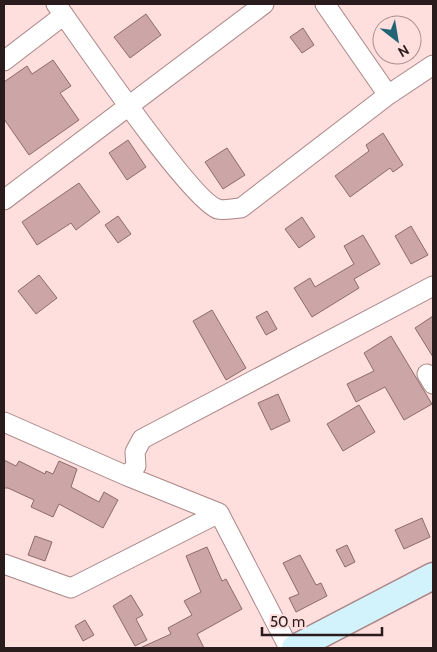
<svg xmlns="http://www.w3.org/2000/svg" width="437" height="652" font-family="Cabin,sans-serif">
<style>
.building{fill:#cca5a6;stroke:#8e6b6b}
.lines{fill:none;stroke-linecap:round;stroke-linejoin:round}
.street-casing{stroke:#ab8687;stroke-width:21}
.secondary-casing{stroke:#ab8687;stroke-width:29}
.street{stroke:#fff;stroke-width:19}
.secondary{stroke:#d3f3fc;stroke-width:26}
</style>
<rect width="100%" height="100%" fill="#ffdede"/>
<path class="building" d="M 146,14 L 161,35 L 130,58 L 114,37 Z
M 303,28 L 314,45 L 302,53 L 290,37 Z
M 53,60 L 71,86 L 60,93 L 79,120 L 29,155 L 4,119 L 4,82 L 27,66 L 32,74 Z
M 383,133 L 403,165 L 393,172 L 390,168 L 350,197 L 335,176 L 369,151 L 366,145 Z
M 128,140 L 146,167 L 127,180 L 109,153 Z
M 227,148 L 245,175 L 223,189 L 205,162 Z
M 79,183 L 100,212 L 76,230 L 71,223 L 37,245 L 22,222 Z
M 118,216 L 131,234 L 118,243 L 105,225 Z
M 302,217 L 315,237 L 299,248 L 285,229 Z
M 411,226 L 428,255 L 411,264 L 395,236 Z
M 363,235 L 380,264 L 354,279 L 359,288 L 312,317 L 294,288 L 310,278 L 315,287 L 354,264 L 344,246 Z
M 39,275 L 57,298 L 36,314 L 18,291 Z
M 212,310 L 246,368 L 226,380 L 193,321 Z
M 267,311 L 277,329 L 266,335 L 256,317 Z
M 433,316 L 433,357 L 415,328 Z
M 391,336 L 432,404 L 404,420 L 385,387 L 356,402 L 347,384 L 374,371 L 364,353 Z
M 278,394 L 290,421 L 271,430 L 258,403 Z
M 359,405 L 375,432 L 343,451 L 327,424 Z
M 4,460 L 16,466 L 19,461 L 45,474 L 46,471 L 53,474 L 59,461 L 77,469 L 71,487 L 99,502 L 104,492 L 118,500 L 103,528 L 59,504 L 53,517 L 31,507 L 34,500 L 8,488 L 4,488 Z
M 422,518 L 430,537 L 404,549 L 395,530 Z
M 35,536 L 52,542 L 45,561 L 28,555 Z
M 347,545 L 355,562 L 345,567 L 336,550 Z
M 207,547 L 222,581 L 226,579 L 242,609 L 197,634 L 204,648 L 140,648 L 171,634 L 168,628 L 192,615 L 184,601 L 201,592 L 186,556 Z
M 300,555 L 316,585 L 321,583 L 327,596 L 296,612 L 289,598 L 299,594 L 283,563 Z
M 131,595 L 143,615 L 136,619 L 147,640 L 135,646 L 113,606 Z
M 85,620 L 94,635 L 83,641 L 75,626 Z"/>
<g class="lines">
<g class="street-casing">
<path id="street" d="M 56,4 C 79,36 192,202 218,209 C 224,211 234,208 241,208 L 388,95 L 433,65
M 325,4 L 388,95
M 4,61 L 64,15
M 4,200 L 264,4
M 427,374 L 433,384
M 4,422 L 127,476 L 219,513 L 289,648
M 127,476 L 136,466 L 135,452 L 142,439 L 433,286
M 4,564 L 71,588 L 219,513"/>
</g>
<g class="secondary-casing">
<path id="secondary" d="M 295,648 L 433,576"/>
</g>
<use href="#street" class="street"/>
<use href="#secondary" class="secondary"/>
</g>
<rect width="437" height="652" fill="none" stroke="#2a1c1c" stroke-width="10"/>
<g transform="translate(397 40) rotate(149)"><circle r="24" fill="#ffdede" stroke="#aa9090"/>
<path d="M0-4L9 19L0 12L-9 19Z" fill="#206476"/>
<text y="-8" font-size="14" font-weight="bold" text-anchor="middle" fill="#2a1c1c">N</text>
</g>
<path d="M262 627v8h120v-8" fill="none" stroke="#2a1c1c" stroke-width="2.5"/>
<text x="270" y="627" font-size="15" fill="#2a1c1c" stroke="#ffdede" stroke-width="4" paint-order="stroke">50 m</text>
</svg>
